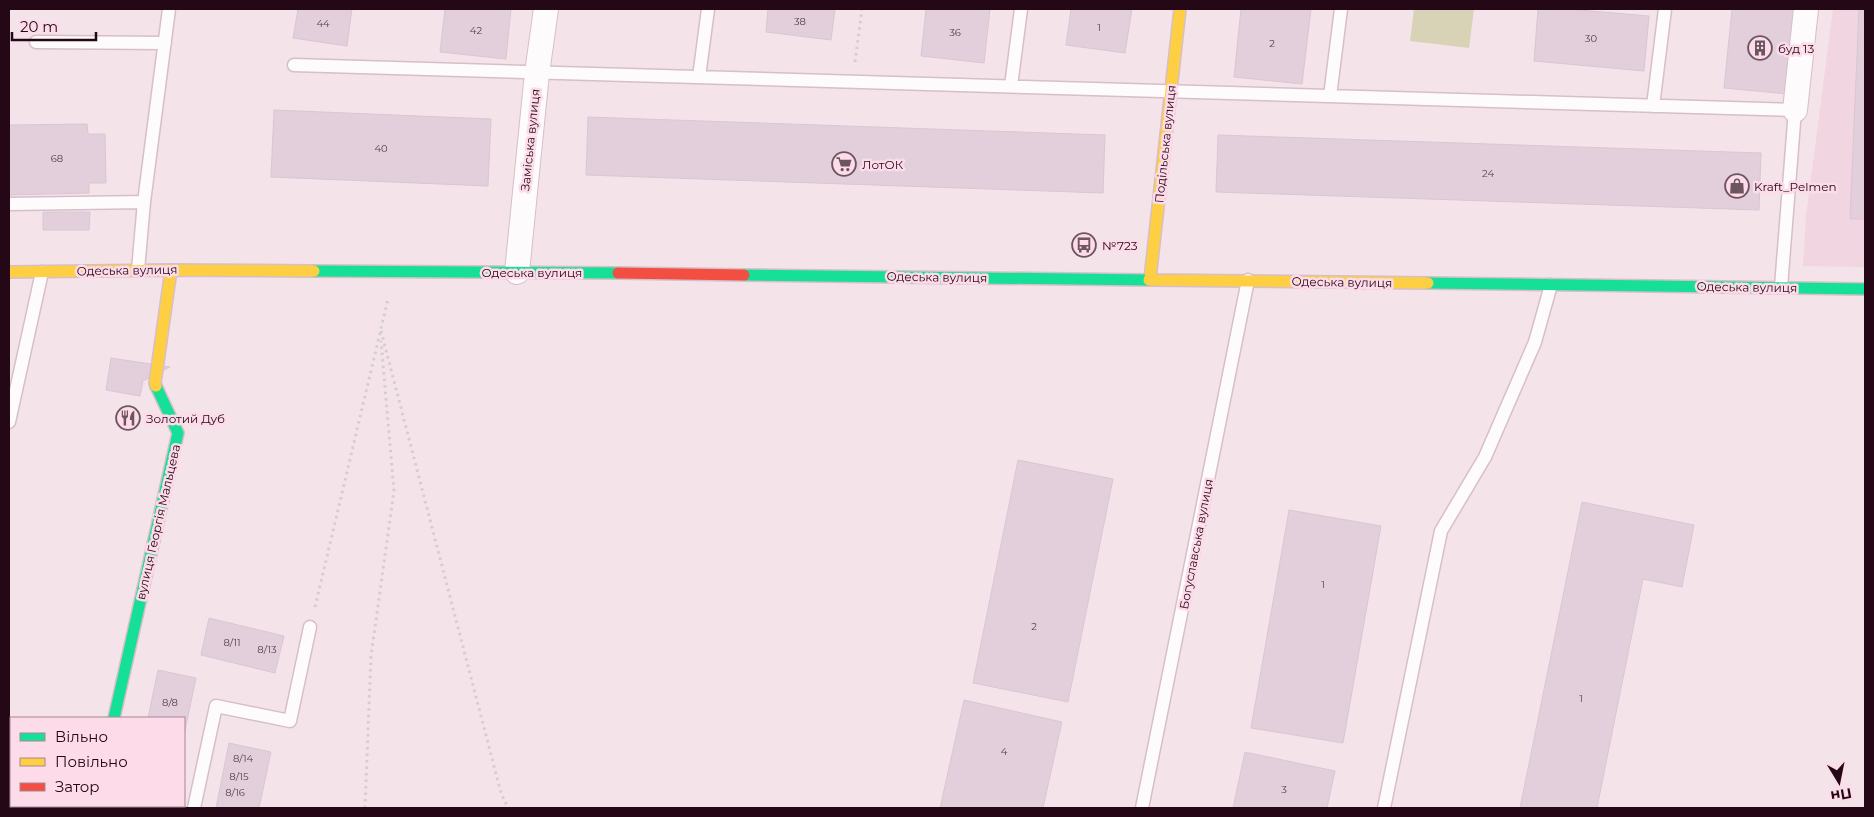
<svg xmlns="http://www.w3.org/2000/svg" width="1874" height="817" font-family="Montserrat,sans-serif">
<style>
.built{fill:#f1d5e0}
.green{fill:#d8d3b6}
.building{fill:#e3cedc;stroke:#dac6d3}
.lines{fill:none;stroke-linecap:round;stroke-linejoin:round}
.lane-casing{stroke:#d6bfc8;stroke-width:15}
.street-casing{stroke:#d6bfc8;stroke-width:26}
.fast-casing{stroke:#d6bfc8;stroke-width:14}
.slow-casing{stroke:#d6bfc8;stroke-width:14}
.jam-casing{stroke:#d6bfc8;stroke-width:14}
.path{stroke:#d5ced0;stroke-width:3;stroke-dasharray:2.5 4;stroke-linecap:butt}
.lane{stroke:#fefbfc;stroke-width:12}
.street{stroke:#fefbfc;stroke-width:24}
.fast{stroke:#16e098;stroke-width:11}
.slow{stroke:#ffcf43;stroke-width:11}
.jam{stroke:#f24e42;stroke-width:11}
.labels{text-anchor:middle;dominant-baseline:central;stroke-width:5;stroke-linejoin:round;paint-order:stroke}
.number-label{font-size:10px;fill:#563c4a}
.poi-label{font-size:12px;fill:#240816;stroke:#fddbe9;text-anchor:start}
.street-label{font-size:12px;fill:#240816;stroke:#fddbe9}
</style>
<rect width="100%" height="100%" fill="#f5e3ea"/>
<path class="built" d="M 1833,9 L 1865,9 L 1865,267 L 1803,266 L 1806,217 Z"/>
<path class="green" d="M 1414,9 L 1474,9 L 1469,48 L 1410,41 Z"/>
<path class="building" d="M 298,9 L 352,9 L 347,46 L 293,38 Z
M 445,9 L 511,9 L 506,59 L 440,52 Z
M 768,9 L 835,9 L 831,40 L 766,32 Z
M 926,9 L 990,9 L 984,63 L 921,56 Z
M 1071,9 L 1132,9 L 1125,53 L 1066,45 Z
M 1241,9 L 1311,9 L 1302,84 L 1234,77 Z
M 1538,9 L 1568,9 L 1649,16 L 1644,71 L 1534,61 Z
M 1732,9 L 1796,9 L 1788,94 L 1724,88 Z
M 1859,9 L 1865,9 L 1865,219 L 1850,219 Z
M 274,110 L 491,119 L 488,186 L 271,177 Z
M 588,117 L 1105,135 L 1103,193 L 586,175 Z
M 87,124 L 88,134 L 105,134 L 106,183 L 89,183 L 89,193 L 9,195 L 9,125 Z
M 1218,135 L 1761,153 L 1759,210 L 1216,192 Z
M 43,212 L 90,212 L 89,230 L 43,230 Z
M 111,358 L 170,367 L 143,381 L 140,396 L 106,390 Z
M 1018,460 L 1113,479 L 1068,702 L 973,683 Z
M 1582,502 L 1694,525 L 1682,587 L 1643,579 L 1597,808 L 1520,808 Z
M 1289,510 L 1381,526 L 1343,743 L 1251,728 Z
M 209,618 L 284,636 L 275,673 L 201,655 Z
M 158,670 L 196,678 L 184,735 L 184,718 L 148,718 Z
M 964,700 L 1062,722 L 1043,808 L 940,808 Z
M 229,743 L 271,752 L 259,808 L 216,808 Z
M 1245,752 L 1335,771 L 1327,808 L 1233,808 Z
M 132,806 L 171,806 L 171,808 L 131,808 Z"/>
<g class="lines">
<g class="lane-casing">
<path id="lane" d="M 36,42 L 165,43
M 294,65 L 1795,110 L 1781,287
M 699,77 L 708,9
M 1011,86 L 1021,9
M 1330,96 L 1341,9
M 1653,106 L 1665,9
M 9,204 L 144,202
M 138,270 L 144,202 L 169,9
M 9,422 L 42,272
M 194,808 L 216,706 L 290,721 L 310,627
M 1142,808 L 1248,280
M 1384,808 L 1441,531 L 1485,457 L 1535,342 L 1551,285"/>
</g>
<g class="street-casing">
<path id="street" d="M 1795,110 L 1806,9
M 517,272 L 537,73 L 546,9
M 93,808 L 94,806"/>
</g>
<g class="fast-casing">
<path id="fast" d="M 314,271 L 618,273
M 744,275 L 1149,280
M 1428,283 L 1865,289
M 114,718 L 178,433 L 156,386"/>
</g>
<g class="slow-casing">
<path id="slow" d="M 9,272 L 171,270 L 314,271
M 1150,279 L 1180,9
M 1149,280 L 1428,283
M 156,386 L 155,383 L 171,270"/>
</g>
<g class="jam-casing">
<path id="jam" d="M 618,273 L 744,275"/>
</g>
<path class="path" d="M 855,62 L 862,9
M 381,331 L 501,793 L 508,808
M 315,607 L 388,299
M 365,808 L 371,656 L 394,491 L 381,341"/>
<use href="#lane" class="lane"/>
<use href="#street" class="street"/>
<use href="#fast" class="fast"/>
<use href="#slow" class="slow"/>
<use href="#jam" class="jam"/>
</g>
<defs>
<g id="building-ring" transform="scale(1.25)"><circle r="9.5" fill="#fddbe9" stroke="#6d5560" stroke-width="1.5"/><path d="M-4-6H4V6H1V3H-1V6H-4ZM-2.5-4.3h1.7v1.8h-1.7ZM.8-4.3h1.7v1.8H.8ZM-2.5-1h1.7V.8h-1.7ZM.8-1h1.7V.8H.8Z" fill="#6d5560"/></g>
<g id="supermarket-ring" transform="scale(1.25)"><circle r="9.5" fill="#fddbe9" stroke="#6d5560" stroke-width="1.5"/><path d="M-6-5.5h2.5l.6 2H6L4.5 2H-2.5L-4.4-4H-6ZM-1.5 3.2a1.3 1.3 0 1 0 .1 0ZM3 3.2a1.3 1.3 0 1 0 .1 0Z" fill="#6d5560"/></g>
<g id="shop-ring" transform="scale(1.25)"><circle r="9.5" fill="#fddbe9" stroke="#6d5560" stroke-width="1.5"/><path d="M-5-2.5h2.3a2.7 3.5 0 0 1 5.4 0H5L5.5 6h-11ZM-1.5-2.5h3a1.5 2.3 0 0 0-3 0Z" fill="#6d5560"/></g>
<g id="bus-ring" transform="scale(1.25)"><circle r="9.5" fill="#fddbe9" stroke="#6d5560" stroke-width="1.5"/><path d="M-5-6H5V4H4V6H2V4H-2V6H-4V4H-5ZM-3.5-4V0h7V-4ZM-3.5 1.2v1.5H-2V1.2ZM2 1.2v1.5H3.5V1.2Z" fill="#6d5560"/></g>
<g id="restaurant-ring" transform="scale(1.25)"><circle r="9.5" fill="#fddbe9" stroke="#6d5560" stroke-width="1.5"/><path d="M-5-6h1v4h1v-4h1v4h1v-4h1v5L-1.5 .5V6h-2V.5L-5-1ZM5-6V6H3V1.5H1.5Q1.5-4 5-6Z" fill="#6d5560"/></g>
</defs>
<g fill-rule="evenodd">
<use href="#building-ring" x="1760" y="48"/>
<use href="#supermarket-ring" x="844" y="164"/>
<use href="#shop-ring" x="1737" y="186"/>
<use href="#bus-ring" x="1084" y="245"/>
<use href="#restaurant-ring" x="128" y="418"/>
</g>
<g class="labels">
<g class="number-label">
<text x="800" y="21">38</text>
<text x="323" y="23">44</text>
<text x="1099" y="27">1</text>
<text x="476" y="30">42</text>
<text x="955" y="32">36</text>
<text x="1591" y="38">30</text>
<text x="1272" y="43">2</text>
<text x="381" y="148">40</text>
<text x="57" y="158">68</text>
<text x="1488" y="173">24</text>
<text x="1323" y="584">1</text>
<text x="1034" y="626">2</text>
<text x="232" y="642">8/11</text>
<text x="267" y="649">8/13</text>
<text x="1581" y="698">1</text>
<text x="170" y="702">8/8</text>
<text x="1004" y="751">4</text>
<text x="243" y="758">8/14</text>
<text x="239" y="776">8/15</text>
<text x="1284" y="789">3</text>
<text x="235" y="792">8/16</text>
</g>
<g class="poi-label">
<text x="1778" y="48">буд 13</text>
<text x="862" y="164">ЛотОК</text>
<text x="1754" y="186">Kraft_Pelmen</text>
<text x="1102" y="245">№723</text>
<text x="146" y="418">Золотий Дуб</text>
</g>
<g class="street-label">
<text transform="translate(530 140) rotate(-84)">Заміська вулиця</text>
<text transform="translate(1165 144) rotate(-84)">Подільська вулиця</text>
<text transform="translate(127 270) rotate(-1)">Одеська вулиця</text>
<text x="532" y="272">Одеська вулиця</text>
<text transform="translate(937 277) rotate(1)">Одеська вулиця</text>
<text transform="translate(1342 282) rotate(1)">Одеська вулиця</text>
<text transform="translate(1747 287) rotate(1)">Одеська вулиця</text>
<text transform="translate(158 522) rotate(-77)">вулиця Георгія Мальцева</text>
<text transform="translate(1196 544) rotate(-79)">Богуславська вулиця</text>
</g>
</g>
<rect width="1874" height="817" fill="none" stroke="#240816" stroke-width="20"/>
<rect x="10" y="717" width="175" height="90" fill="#fddbe9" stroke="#a68795"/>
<rect x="20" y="733" width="25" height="8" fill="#16e098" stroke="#a68795"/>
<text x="55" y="742" font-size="15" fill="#240816">Вільно</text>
<rect x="20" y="758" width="25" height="8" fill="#ffcf43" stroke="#a68795"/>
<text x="55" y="767" font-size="15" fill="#240816">Повільно</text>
<rect x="20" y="783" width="25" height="8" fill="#f24e42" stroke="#a68795"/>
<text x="55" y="792" font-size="15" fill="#240816">Затор</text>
<g transform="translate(1839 782) rotate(170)" stroke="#fddbe9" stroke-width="4" paint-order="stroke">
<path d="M0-4L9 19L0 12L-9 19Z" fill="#240816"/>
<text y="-8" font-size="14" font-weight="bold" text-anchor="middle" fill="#240816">Пн</text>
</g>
<path d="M12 32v8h84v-8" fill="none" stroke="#240816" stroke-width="2.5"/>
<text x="20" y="32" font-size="15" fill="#240816" stroke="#fddbe9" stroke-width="4" paint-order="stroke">20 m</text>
</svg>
